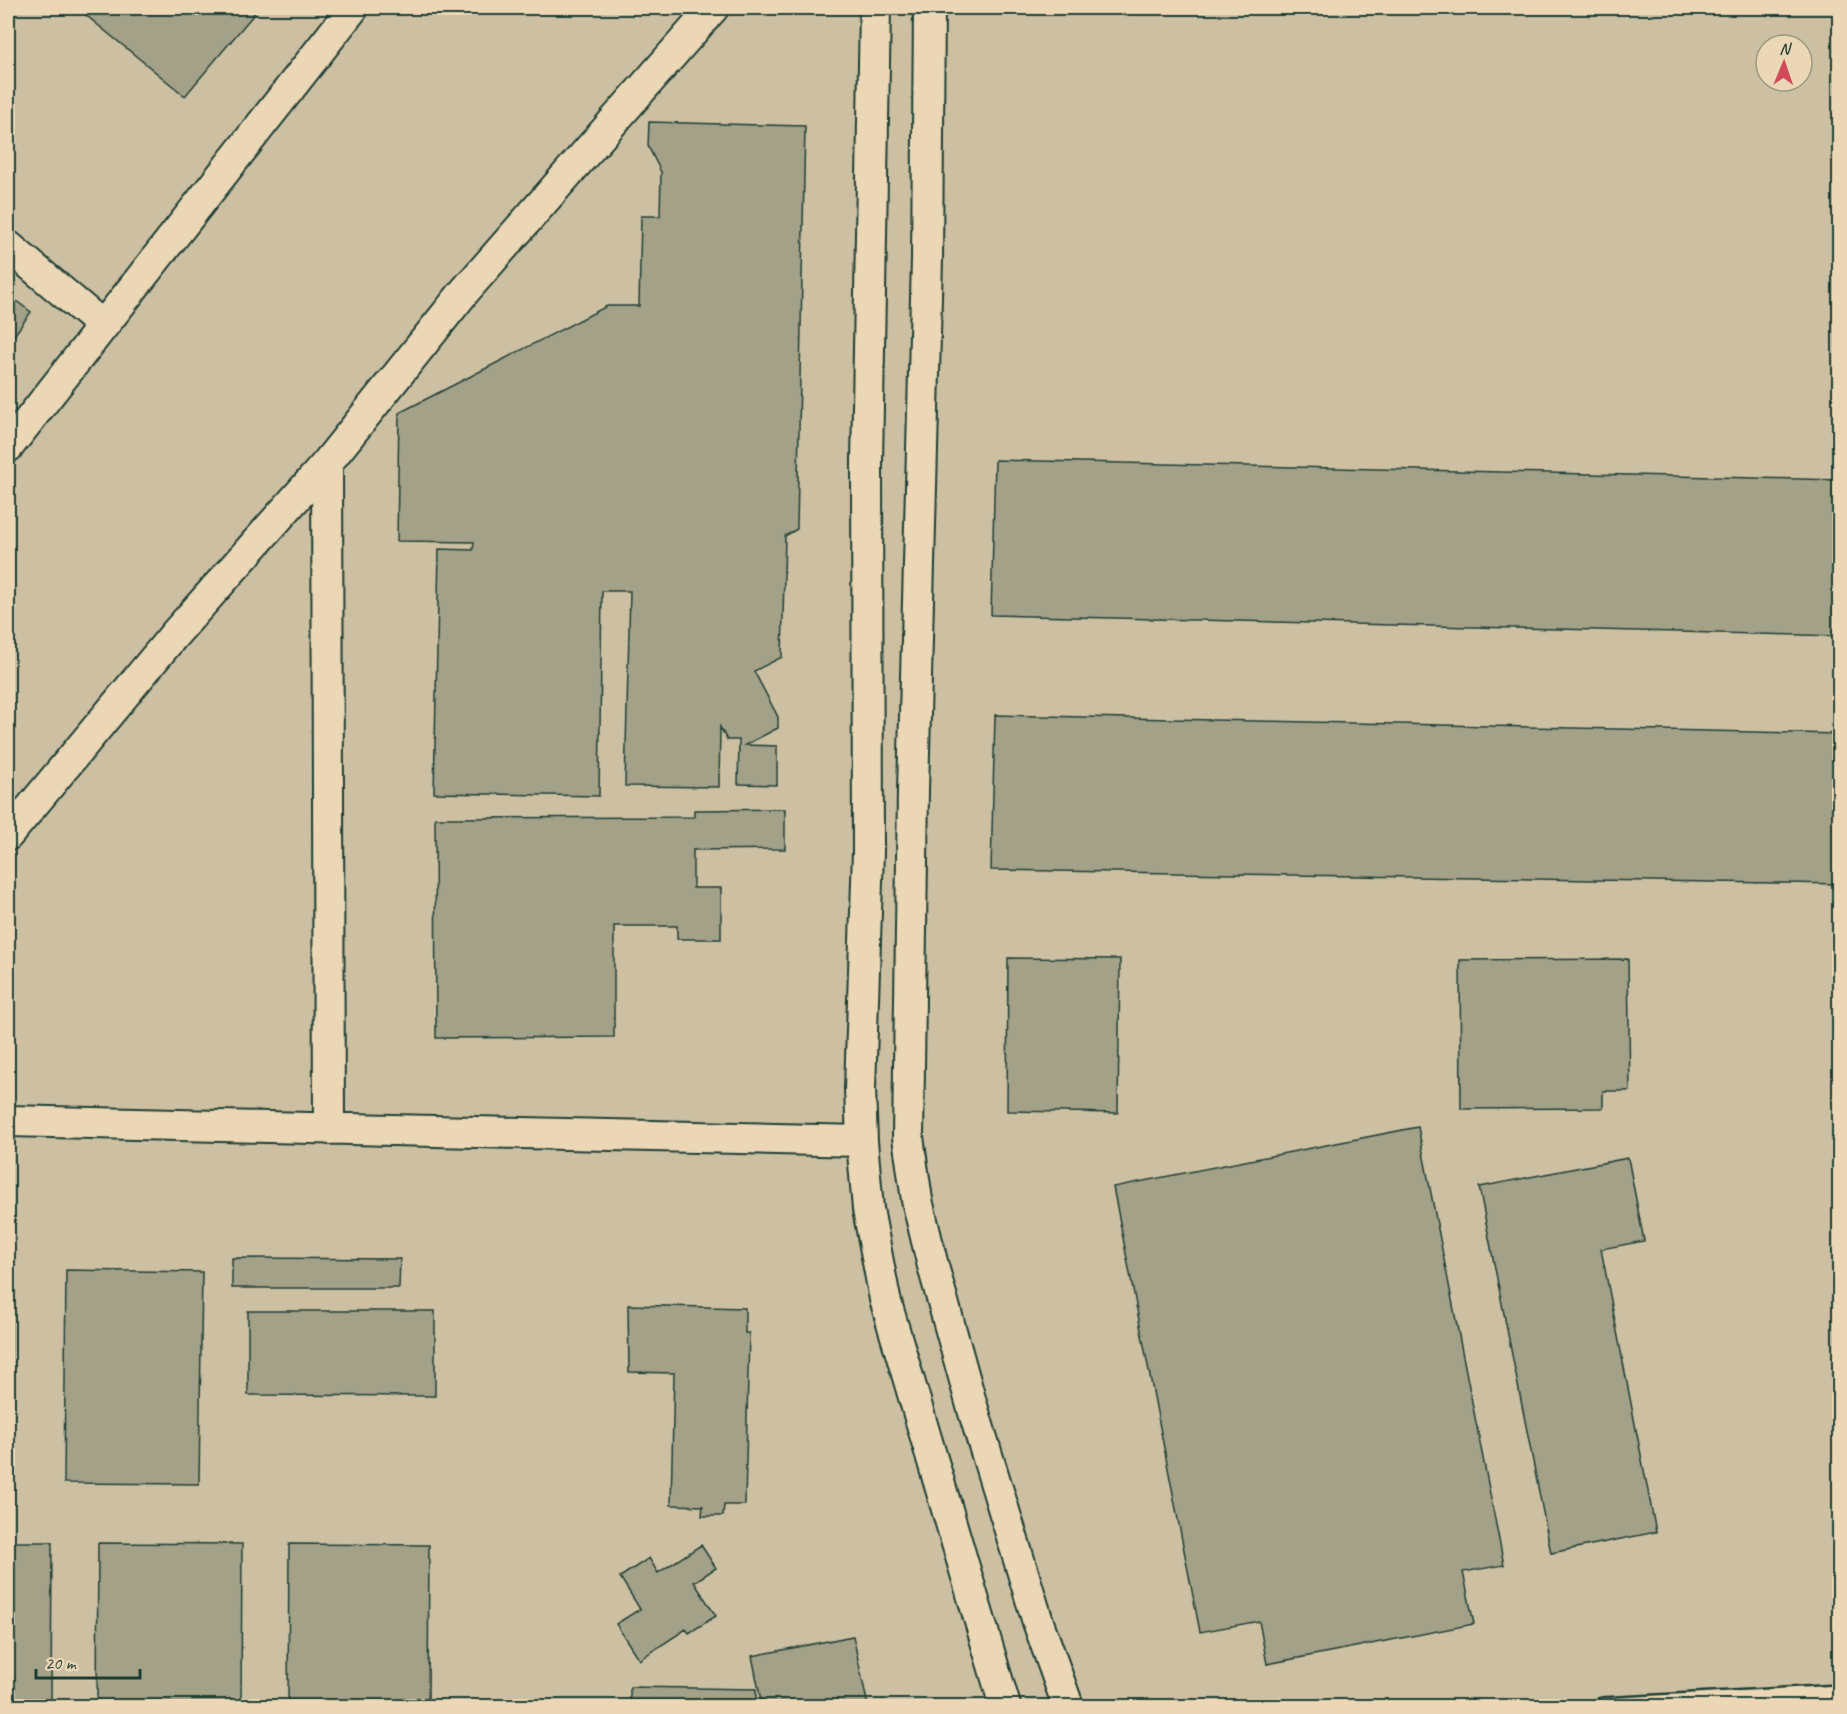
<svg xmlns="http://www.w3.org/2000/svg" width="1847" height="1714" font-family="Caveat,sans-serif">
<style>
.built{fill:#cdc0a2;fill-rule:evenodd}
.building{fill:#a3a188;stroke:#1f3d34;stroke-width:1.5}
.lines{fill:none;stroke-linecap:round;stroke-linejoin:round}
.lane-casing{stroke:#1f3d34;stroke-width:20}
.street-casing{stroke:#1f3d34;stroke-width:34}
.lane{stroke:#ebd7b5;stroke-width:15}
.street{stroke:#ebd7b5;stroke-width:30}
</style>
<rect width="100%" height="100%" fill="#dfcead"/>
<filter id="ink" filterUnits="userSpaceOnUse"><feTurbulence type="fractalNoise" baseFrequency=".0167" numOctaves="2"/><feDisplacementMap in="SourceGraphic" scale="12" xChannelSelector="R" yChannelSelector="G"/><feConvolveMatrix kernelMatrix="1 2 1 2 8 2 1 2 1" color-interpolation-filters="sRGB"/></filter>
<g filter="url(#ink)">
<path class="built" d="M 8,8 L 1839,8 L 1839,1706 L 8,1706 ZM 1766,45 L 1802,45 L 1802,81 L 1766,81 Z"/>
<path class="building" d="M 77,8 L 259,8 L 185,96 Z
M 649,122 L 805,126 L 797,529 L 785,536 L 782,657 L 754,671 L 778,717 L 778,728 L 745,745 L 777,746 L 777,785 L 738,784 L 739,740 L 727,740 L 720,727 L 719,787 L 625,786 L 630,591 L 602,591 L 599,796 L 434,793 L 439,549 L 473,550 L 474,542 L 397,541 L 399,413 L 607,306 L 639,306 L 641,216 L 660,216 L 661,172 L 648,146 Z
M 8,295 L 31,312 L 8,344 Z
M 995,460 L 1840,480 L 1840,636 L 991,615 Z
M 995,715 L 1840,734 L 1840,884 L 991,870 Z
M 785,809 L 785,849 L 693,850 L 693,888 L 721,888 L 721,939 L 677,939 L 677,926 L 614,926 L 614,1037 L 436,1038 L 435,818 L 694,817 L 694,810 Z
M 1008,958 L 1120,959 L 1118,1113 L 1007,1111 Z
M 1628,959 L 1630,1091 L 1603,1091 L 1603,1108 L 1461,1109 L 1460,960 Z
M 1418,1127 L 1504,1565 L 1463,1572 L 1474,1624 L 1267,1664 L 1259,1621 L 1200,1632 L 1113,1187 Z
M 1628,1158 L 1644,1241 L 1601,1249 L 1656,1532 L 1551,1553 L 1479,1187 Z
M 232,1258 L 400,1259 L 399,1288 L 232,1288 Z
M 66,1270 L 202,1272 L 199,1484 L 64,1483 Z
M 8,1288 L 11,1288 L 11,1490 L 8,1490 Z
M 628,1305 L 745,1308 L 745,1333 L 749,1333 L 745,1505 L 724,1505 L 723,1516 L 702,1516 L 703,1506 L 671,1505 L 674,1373 L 629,1372 Z
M 248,1311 L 435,1311 L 435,1396 L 248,1395 Z
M 8,1542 L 52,1542 L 51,1706 L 8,1706 Z
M 98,1543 L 242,1544 L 241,1706 L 97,1706 Z
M 289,1544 L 429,1545 L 428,1706 L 288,1706 Z
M 701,1545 L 716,1568 L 694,1582 L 716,1616 L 689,1633 L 686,1629 L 639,1660 L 616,1624 L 640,1609 L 620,1577 L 649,1558 L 658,1573 Z
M 853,1636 L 868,1706 L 762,1706 L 752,1656 Z
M 630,1687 L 756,1689 L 756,1706 L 630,1706 Z"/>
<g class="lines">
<g class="lane-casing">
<path id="lane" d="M 1602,1706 L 1840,1693"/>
</g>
<g class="street-casing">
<path id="street" d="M 875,8 L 867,463 L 868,852 L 860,1089 L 862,1141 L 868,1209 L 885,1299 L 1005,1706
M 929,8 L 927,259 L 913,791 L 908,1137 L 917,1200 L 933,1266 L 972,1406 L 1038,1622 L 1068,1706
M 8,246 L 103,326
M 8,447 L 353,8
M 327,463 L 329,1129
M 8,835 L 174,635 L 327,463 L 464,292 L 713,8
M 8,1121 L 862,1141"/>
</g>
<use href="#lane" class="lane"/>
<use href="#street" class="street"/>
</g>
</g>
<rect width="1847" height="1714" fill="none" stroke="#ebd7b5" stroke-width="30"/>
<rect x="15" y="15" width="1817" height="1684" fill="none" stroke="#1f3d34" stroke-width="2" filter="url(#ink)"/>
<g transform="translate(1784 63) rotate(2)"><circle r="28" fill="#ebd7b5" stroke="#999981" stroke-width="1.5"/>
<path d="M0-4.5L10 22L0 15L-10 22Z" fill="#d1495b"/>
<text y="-9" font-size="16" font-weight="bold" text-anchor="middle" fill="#1f3d34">N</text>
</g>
<path d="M36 1669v9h104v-9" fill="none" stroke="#1f3d34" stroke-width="3"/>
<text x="45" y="1669" font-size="18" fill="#1f3d34" stroke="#ebd7b5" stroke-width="4.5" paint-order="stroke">20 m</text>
</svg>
